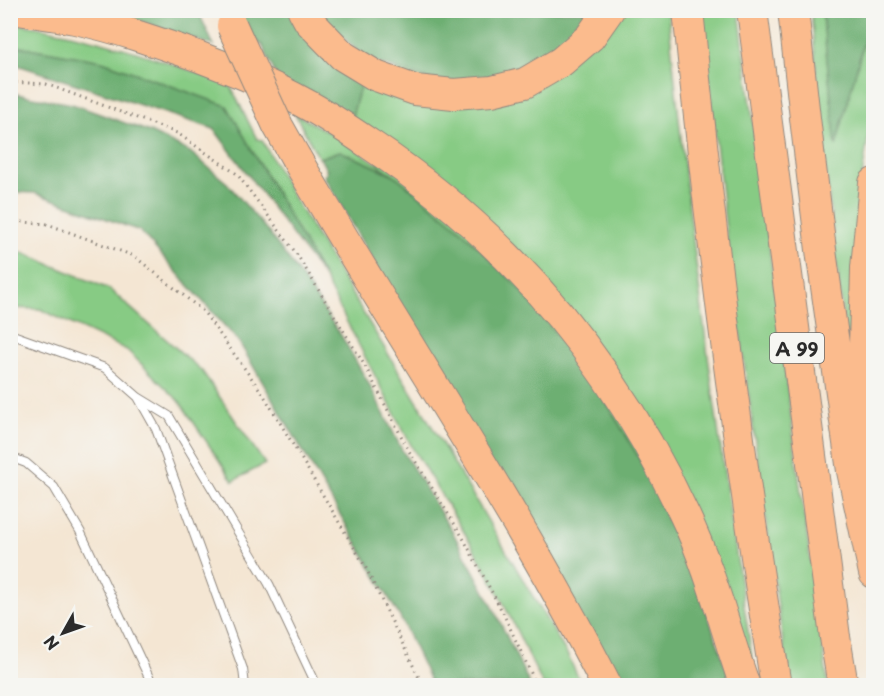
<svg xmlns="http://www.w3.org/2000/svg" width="884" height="696" font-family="'Playpen Sans',sans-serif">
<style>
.green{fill:#87cb84;stroke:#597b58;stroke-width:1.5}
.forest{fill:#6daf72;stroke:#4c6d4e;stroke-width:1.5}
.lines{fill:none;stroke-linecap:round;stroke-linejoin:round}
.service-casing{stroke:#90887f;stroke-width:10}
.motorway-casing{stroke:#90887f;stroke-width:32}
.path{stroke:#90887f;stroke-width:3;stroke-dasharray:1.5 4.5;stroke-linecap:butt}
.service{stroke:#fff;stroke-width:8}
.motorway{stroke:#fbbb8d;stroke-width:30}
.motorway-bridge-casing{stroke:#90887f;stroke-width:32;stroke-linecap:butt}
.motorway-bridge{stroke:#fbbb8d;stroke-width:30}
.labels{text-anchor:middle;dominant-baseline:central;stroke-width:4.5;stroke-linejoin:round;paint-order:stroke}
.shield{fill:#f6f6f2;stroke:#686867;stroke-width:1.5}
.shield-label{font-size:18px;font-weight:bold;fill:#2b2b2b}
</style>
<rect width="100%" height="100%" fill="#f6f6f2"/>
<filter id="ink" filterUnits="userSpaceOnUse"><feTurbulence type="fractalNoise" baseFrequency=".0167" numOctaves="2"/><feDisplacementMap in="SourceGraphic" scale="12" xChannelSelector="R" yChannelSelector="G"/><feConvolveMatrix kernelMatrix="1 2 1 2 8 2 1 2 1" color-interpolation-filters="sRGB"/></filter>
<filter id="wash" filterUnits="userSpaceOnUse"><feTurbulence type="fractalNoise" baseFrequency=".008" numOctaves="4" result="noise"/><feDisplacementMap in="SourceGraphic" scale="24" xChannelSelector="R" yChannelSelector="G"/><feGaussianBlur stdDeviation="1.35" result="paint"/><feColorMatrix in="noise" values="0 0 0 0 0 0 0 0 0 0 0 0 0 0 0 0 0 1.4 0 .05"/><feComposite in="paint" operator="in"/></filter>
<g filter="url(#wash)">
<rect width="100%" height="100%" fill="#f4e6d3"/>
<path class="green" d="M 617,11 L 668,11 C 689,233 720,455 755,676 L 350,123 L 362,80 Z
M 701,11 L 739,11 L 798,472 L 828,685 L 789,685 L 728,247 Z
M 811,11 L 822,11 L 836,144 L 872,11 L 873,11 L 873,104 L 861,184 L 856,347 L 846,344 L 824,155 Z
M 10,23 C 87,33 158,58 230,85 L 257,139 L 262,140 L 293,197 L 424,413 L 566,652 L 582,685 L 543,685 L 498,592 L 469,540 L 413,449 L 323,276 L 227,106 L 102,61 L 11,45 Z
M 295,114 L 336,136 L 394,175 L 340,151 L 319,158 Z
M 11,252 L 21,252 L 109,289 L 202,371 L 265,464 L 233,481 L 180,402 L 127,350 L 40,309 L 11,308 Z"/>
<path class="forest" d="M 100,11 L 198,11 L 214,46 L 146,23 Z
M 241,11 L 289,11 L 362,80 L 350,123 L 279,82 L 262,45 L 252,39 Z
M 316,11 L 597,11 L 577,35 L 512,74 L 443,83 L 367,60 Z
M 822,11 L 872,11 L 836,146 Z
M 11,45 L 102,61 L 227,106 L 323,276 L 214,129 L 11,63 Z
M 11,93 L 72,104 L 150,132 L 190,152 L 227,183 L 266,229 L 303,279 L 342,337 L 369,384 L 402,450 L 453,533 L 492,605 L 530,685 L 432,685 L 400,617 L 239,342 L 140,231 L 35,193 L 11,192 Z
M 340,151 L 394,175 L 459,228 L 516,285 L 544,318 L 602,395 L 650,477 L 674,526 L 693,571 L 732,685 L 617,685 L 324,176 L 327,171 L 320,158 Z"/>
</g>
<g filter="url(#ink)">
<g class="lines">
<g class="service-casing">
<path id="service" d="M 10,334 L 105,368 L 138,397 L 156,429 L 243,669 L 245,686
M 138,397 L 169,416 L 269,584 L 317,686
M 10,457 L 26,463 L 54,487 L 80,531 L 153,686"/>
</g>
<g class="motorway-casing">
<path id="motorway" d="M 18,10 C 37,13 57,15 75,19 C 117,28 157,42 197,56 C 233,70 270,84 304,103 C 327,115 349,130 371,145 C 512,239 614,363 685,516 C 711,570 725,629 745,686
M 303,10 L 309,21 L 343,56 L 376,76 L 415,90 L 454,94 L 492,91 L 525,83 L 561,62 L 590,37 L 609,10
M 688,10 C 710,236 740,462 776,686
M 752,10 L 835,637 L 843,686
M 793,10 L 805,118 L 822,258 L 852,471 L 874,573
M 296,158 C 398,335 514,503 607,686
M 872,482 L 864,347 L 866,268 L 874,183"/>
</g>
<path class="path" d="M 10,82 L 46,84 L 177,133 L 237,174 L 296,253 L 365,366 L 409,451 L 462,536 L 503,613 L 537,686
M 10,221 L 47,224 L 134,256 L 203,311 L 263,394 L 365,566 L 423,686"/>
<use href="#service" class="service"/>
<use href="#motorway" class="motorway"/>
<g class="motorway-bridge-casing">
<path id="motorway-bridge" d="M 232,26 L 278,126 L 296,158"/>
</g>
<use href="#motorway-bridge" class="motorway-bridge"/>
</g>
</g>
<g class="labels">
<rect class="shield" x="770" y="333" width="54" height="30" rx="4.5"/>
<g class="shield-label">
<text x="797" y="348">A 99</text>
</g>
</g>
<rect width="884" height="696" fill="none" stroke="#f6f6f2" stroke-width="36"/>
<g transform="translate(63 633) rotate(230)" stroke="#f6f6f2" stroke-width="4.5" paint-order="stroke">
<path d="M0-4.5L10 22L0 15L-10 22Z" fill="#2b2b2b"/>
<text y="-9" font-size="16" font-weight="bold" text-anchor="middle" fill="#2b2b2b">N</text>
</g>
</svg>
